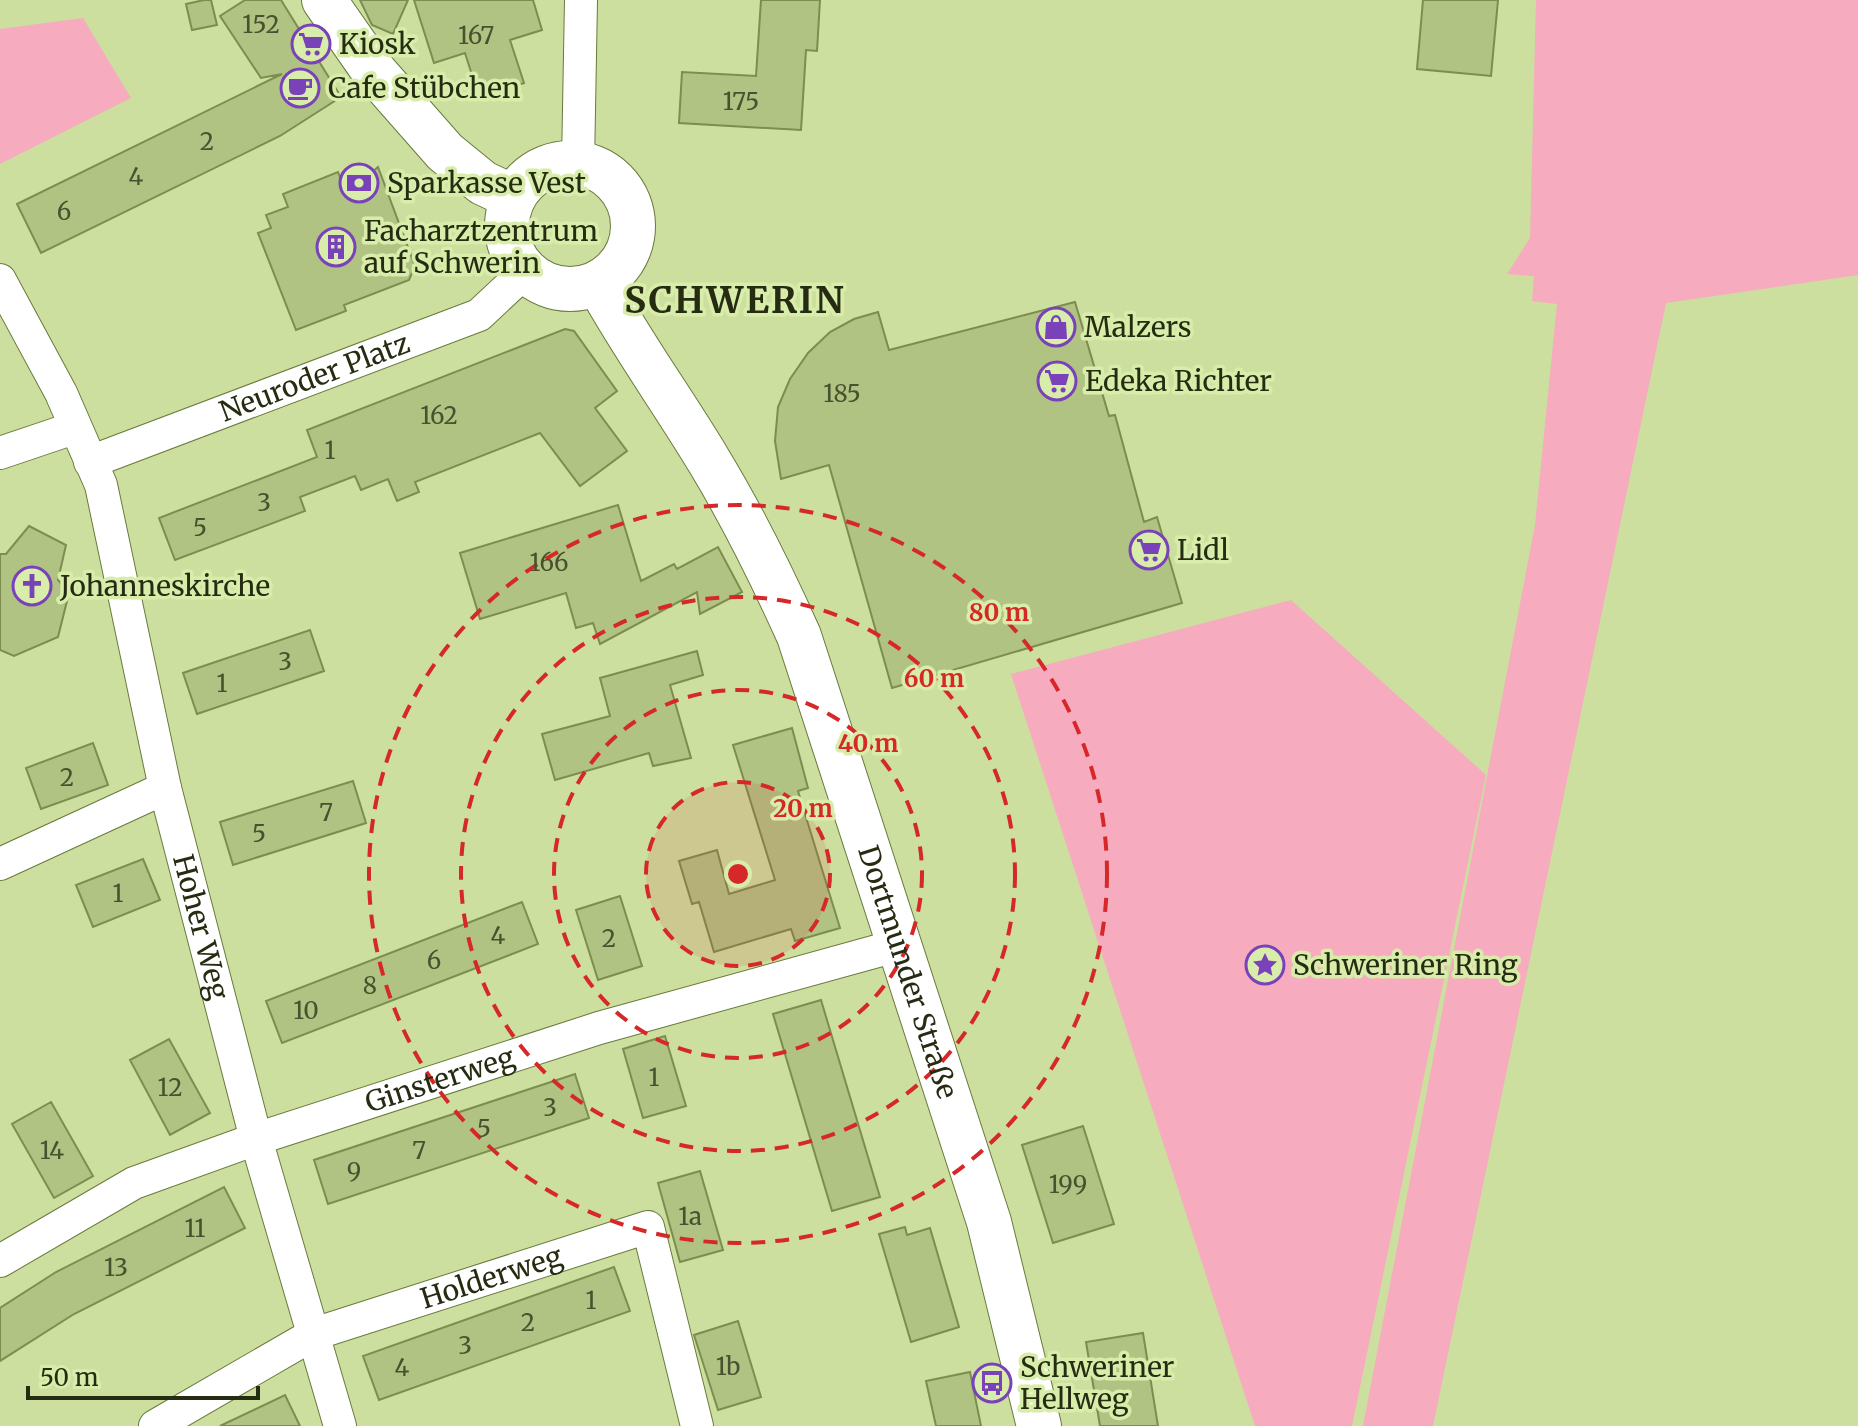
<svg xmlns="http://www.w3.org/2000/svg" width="1858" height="1426" font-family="Merriweather,serif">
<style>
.green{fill:#f6abbf}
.building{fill:#b0c383;stroke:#7c8d4f;stroke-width:2}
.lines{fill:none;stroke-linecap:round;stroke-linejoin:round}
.minor-casing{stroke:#697a3d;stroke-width:34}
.secondary-casing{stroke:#697a3d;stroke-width:46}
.minor{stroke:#fff;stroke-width:32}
.secondary{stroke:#fff;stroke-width:44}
.ring{fill:none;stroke:#d62828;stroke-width:4;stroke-dasharray:14 10}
.labels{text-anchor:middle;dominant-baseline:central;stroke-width:7;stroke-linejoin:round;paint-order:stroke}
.number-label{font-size:24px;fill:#48522e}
.poi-label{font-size:28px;fill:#252c12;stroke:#d9edab;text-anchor:start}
.street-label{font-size:28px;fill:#252c12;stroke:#d9edab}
.district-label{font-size:36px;font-weight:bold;letter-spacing:2px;fill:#252c12;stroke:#d9edab}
.centre{fill:#d62828;stroke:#d9edab;stroke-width:4}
.ring-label{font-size:24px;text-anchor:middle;font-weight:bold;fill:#d62828;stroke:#d9edab;stroke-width:7;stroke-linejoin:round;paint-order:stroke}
</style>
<rect width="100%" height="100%" fill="#ccdf9e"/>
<path class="green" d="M 1536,0 L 1858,0 L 1858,275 L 1666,303 L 1433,1426 L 1363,1426 L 1535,525 L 1557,304 L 1532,301 L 1534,276 L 1507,274 L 1530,238 Z
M 83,18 L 131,98 L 0,164 L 0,29 Z
M 1291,600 L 1486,775 L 1352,1426 L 1255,1426 L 1011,674 Z"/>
<path class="building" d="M 204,0 L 211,0 L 217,25 L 192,30 L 186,4 Z
M 245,0 L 281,0 L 341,97 L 280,136 L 41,253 L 17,204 L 282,74 L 261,78 L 220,16 Z
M 360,0 L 408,0 L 393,34 L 372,25 Z
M 414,0 L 533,0 L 542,30 L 510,40 L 524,83 L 479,97 L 465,53 L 434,63 Z
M 761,0 L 820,0 L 817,51 L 806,50 L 801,130 L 679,123 L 682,72 L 756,76 Z
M 1423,0 L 1498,0 L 1491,76 L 1417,69 Z
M 378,167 L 415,266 L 409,280 L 344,305 L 346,311 L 296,330 L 258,233 L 271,228 L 266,215 L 288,207 L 283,194 L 338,172 L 340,177 L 356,174 L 368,176 Z
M 1075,302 L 1109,416 L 1115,415 L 1144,522 L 1157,517 L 1182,603 L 892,688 L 829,465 L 781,479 L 775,441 L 778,407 L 790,379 L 808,353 L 830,332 L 854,319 L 878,312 L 889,350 Z
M 565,329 L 574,331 L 617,391 L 595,408 L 627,451 L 580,486 L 540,433 L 415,482 L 419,492 L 397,501 L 388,479 L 361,490 L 355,476 L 300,497 L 305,511 L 175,560 L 159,518 L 317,457 L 307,430 Z
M 618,505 L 641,581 L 674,564 L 677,569 L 718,547 L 742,592 L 700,614 L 697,592 L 600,644 L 593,623 L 576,628 L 566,593 L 480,619 L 460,553 Z
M 29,526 L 66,545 L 58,580 L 69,593 L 58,637 L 14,656 L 0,650 L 0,554 L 6,554 Z
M 310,630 L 324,671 L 197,714 L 183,673 Z
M 697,651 L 703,675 L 670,685 L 691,758 L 653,766 L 649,753 L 555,780 L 542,734 L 610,716 L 600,678 Z
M 792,728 L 808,788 L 798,791 L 840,928 L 795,941 L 791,929 L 714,952 L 699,902 L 692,904 L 679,861 L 717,850 L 729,894 L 775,880 L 733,745 Z
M 93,743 L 108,785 L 41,809 L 26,768 Z
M 353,781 L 366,823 L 233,865 L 220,822 Z
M 143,859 L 160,900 L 93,927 L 76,885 Z
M 620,896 L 642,966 L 598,980 L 576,910 Z
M 522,902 L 538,944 L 282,1043 L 266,1001 Z
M 821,1000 L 880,1197 L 832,1211 L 773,1014 Z
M 665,1036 L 686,1106 L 643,1118 L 623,1049 Z
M 169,1039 L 210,1113 L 170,1135 L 130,1060 Z
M 575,1074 L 589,1118 L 328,1204 L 314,1160 Z
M 51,1102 L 93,1176 L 54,1198 L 12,1124 Z
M 1083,1126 L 1114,1224 L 1053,1243 L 1022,1145 Z
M 700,1171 L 723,1250 L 680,1262 L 658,1183 Z
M 224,1187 L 245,1228 L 74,1314 L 0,1361 L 0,1308 L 56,1272 Z
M 905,1227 L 907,1235 L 930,1228 L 959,1327 L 911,1342 L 879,1234 Z
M 614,1267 L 630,1311 L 379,1400 L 363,1356 Z
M 738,1321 L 761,1397 L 718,1410 L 694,1335 Z
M 1143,1333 L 1158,1426 L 1100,1426 L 1086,1342 Z
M 970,1372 L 981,1426 L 936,1426 L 926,1381 Z
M 285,1395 L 300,1426 L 220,1426 Z"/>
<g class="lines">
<g class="minor-casing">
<g id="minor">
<path d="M 578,164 L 581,0"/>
<path id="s1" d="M 0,280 L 61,393 L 101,485 L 165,788 L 256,1139 L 340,1426"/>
<path d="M 0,453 L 74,428"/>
<path id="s2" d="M 90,462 L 479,315 L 525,272"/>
<path d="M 0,864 L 165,788"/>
<path id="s3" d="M 0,1261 L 134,1183 L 256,1139 L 599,1028 L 899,945"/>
<path id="s4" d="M 155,1426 L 314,1334 L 648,1227 L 697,1426"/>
</g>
</g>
<g class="secondary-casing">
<g id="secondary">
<path d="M 324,0 L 372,69 L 445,152 L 483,183 L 513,197"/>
<circle cx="570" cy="226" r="63"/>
<path id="s5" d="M 598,283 C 632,345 673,401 709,461 C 743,517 772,576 799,636 L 989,1222 L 1039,1426"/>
</g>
</g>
<use href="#minor" class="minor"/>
<use href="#secondary" class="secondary"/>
</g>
<circle cx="738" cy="874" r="92" fill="#d62828" fill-opacity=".12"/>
<g class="ring">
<circle cx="738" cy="874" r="92"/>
<circle cx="738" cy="874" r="184"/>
<circle cx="738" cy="874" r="277"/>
<circle cx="738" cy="874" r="369"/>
</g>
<defs>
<g id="supermarket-ring" transform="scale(2)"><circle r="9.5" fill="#d9edab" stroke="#7942b9" stroke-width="1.5"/><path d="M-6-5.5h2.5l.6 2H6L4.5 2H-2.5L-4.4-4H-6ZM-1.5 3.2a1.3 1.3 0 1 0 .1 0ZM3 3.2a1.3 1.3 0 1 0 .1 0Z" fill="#7942b9"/></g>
<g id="cafe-ring" transform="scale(2)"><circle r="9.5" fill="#d9edab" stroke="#7942b9" stroke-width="1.5"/><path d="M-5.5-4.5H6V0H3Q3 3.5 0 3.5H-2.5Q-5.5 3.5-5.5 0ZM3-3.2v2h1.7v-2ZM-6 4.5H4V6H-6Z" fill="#7942b9"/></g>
<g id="bank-ring" transform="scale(2)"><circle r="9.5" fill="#d9edab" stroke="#7942b9" stroke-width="1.5"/><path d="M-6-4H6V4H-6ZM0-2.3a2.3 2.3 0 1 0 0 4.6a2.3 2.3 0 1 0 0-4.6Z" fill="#7942b9"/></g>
<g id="building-ring" transform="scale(2)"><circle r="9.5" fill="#d9edab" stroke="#7942b9" stroke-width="1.5"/><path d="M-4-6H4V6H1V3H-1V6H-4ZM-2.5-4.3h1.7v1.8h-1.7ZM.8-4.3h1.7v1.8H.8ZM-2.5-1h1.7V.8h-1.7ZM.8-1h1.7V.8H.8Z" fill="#7942b9"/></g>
<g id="shop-ring" transform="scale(2)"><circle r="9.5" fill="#d9edab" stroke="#7942b9" stroke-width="1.5"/><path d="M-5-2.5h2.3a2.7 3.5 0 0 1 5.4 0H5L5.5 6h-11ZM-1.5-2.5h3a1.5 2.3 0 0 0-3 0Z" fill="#7942b9"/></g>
<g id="church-ring" transform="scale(2)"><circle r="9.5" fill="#d9edab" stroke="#7942b9" stroke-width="1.5"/><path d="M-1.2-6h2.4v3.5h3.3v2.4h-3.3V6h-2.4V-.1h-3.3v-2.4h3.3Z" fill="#7942b9"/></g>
<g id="sight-ring" transform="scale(2)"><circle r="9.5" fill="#d9edab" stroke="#7942b9" stroke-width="1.5"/><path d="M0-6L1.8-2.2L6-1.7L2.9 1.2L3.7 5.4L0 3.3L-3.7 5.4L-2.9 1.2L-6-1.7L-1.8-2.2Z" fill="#7942b9"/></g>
<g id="bus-ring" transform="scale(2)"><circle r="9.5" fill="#d9edab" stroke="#7942b9" stroke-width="1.5"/><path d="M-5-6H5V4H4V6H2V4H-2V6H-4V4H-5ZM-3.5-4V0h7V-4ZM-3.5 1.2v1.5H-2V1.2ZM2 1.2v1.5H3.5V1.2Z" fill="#7942b9"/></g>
</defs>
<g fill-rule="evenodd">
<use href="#supermarket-ring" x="311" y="44"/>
<use href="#cafe-ring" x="300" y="88"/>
<use href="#bank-ring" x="359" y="183"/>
<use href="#building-ring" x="336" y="247"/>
<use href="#shop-ring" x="1056" y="327"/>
<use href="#supermarket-ring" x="1057" y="381"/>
<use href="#supermarket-ring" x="1149" y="550"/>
<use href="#church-ring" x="32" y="586"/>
<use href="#sight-ring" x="1265" y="965"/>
<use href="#bus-ring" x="992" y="1383"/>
</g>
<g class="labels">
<g class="number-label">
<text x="261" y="24">152</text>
<text x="476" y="35">167</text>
<text x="741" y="101">175</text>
<text x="207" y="141">2</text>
<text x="136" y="176">4</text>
<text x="64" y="211">6</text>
<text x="842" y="393">185</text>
<text x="439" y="415">162</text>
<text x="330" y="450">1</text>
<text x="264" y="502">3</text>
<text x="200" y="527">5</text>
<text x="549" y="562">166</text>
<text x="285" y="661">3</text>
<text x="222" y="683">1</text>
<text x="67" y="777">2</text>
<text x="326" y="812">7</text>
<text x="259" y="833">5</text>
<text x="118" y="893">1</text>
<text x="498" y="935">4</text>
<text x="609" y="938">2</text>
<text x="434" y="960">6</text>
<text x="370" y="985">8</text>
<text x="306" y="1010">10</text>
<text x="654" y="1077">1</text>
<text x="170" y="1087">12</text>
<text x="550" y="1107">3</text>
<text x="484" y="1128">5</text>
<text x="52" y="1150">14</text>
<text x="419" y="1150">7</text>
<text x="354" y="1171">9</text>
<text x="1068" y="1184">199</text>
<text x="690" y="1216">1a</text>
<text x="195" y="1228">11</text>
<text x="116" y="1267">13</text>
<text x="591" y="1300">1</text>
<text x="528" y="1322">2</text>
<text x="465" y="1345">3</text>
<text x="728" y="1366">1b</text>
<text x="402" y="1367">4</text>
</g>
<g class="poi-label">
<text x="339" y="44">Kiosk</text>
<text x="328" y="88">Cafe Stübchen</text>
<text x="387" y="183">Sparkasse Vest</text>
<text x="364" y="231">Facharztzentrum<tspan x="364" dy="32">auf Schwerin</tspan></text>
<text x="1084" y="327">Malzers</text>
<text x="1085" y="381">Edeka Richter</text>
<text x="1177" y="550">Lidl</text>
<text x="60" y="586">Johanneskirche</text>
<text x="1293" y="965">Schweriner Ring</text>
<text x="1020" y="1367">Schweriner<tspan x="1020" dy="32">Hellweg</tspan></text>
</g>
<g class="street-label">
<text stroke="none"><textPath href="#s2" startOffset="240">Neuroder Platz</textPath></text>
<text stroke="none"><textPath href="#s1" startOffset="682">Hoher Weg</textPath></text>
<text stroke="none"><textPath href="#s5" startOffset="760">Dortmunder Straße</textPath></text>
<text stroke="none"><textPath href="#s3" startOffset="478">Ginsterweg</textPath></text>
<text stroke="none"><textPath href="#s4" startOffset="370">Holderweg</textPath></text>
</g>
<g class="district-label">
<text x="735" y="300">SCHWERIN</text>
</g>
</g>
<circle cx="738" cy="874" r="12" class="centre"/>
<g class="ring-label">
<text x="999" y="621">80 m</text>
<text x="934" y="687">60 m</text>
<text x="868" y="752">40 m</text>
<text x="803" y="817">20 m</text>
</g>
<path d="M28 1386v12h230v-12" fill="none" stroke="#252c12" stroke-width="4"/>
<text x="40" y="1386" font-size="24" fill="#252c12" stroke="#d9edab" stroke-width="6" paint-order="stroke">50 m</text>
</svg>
